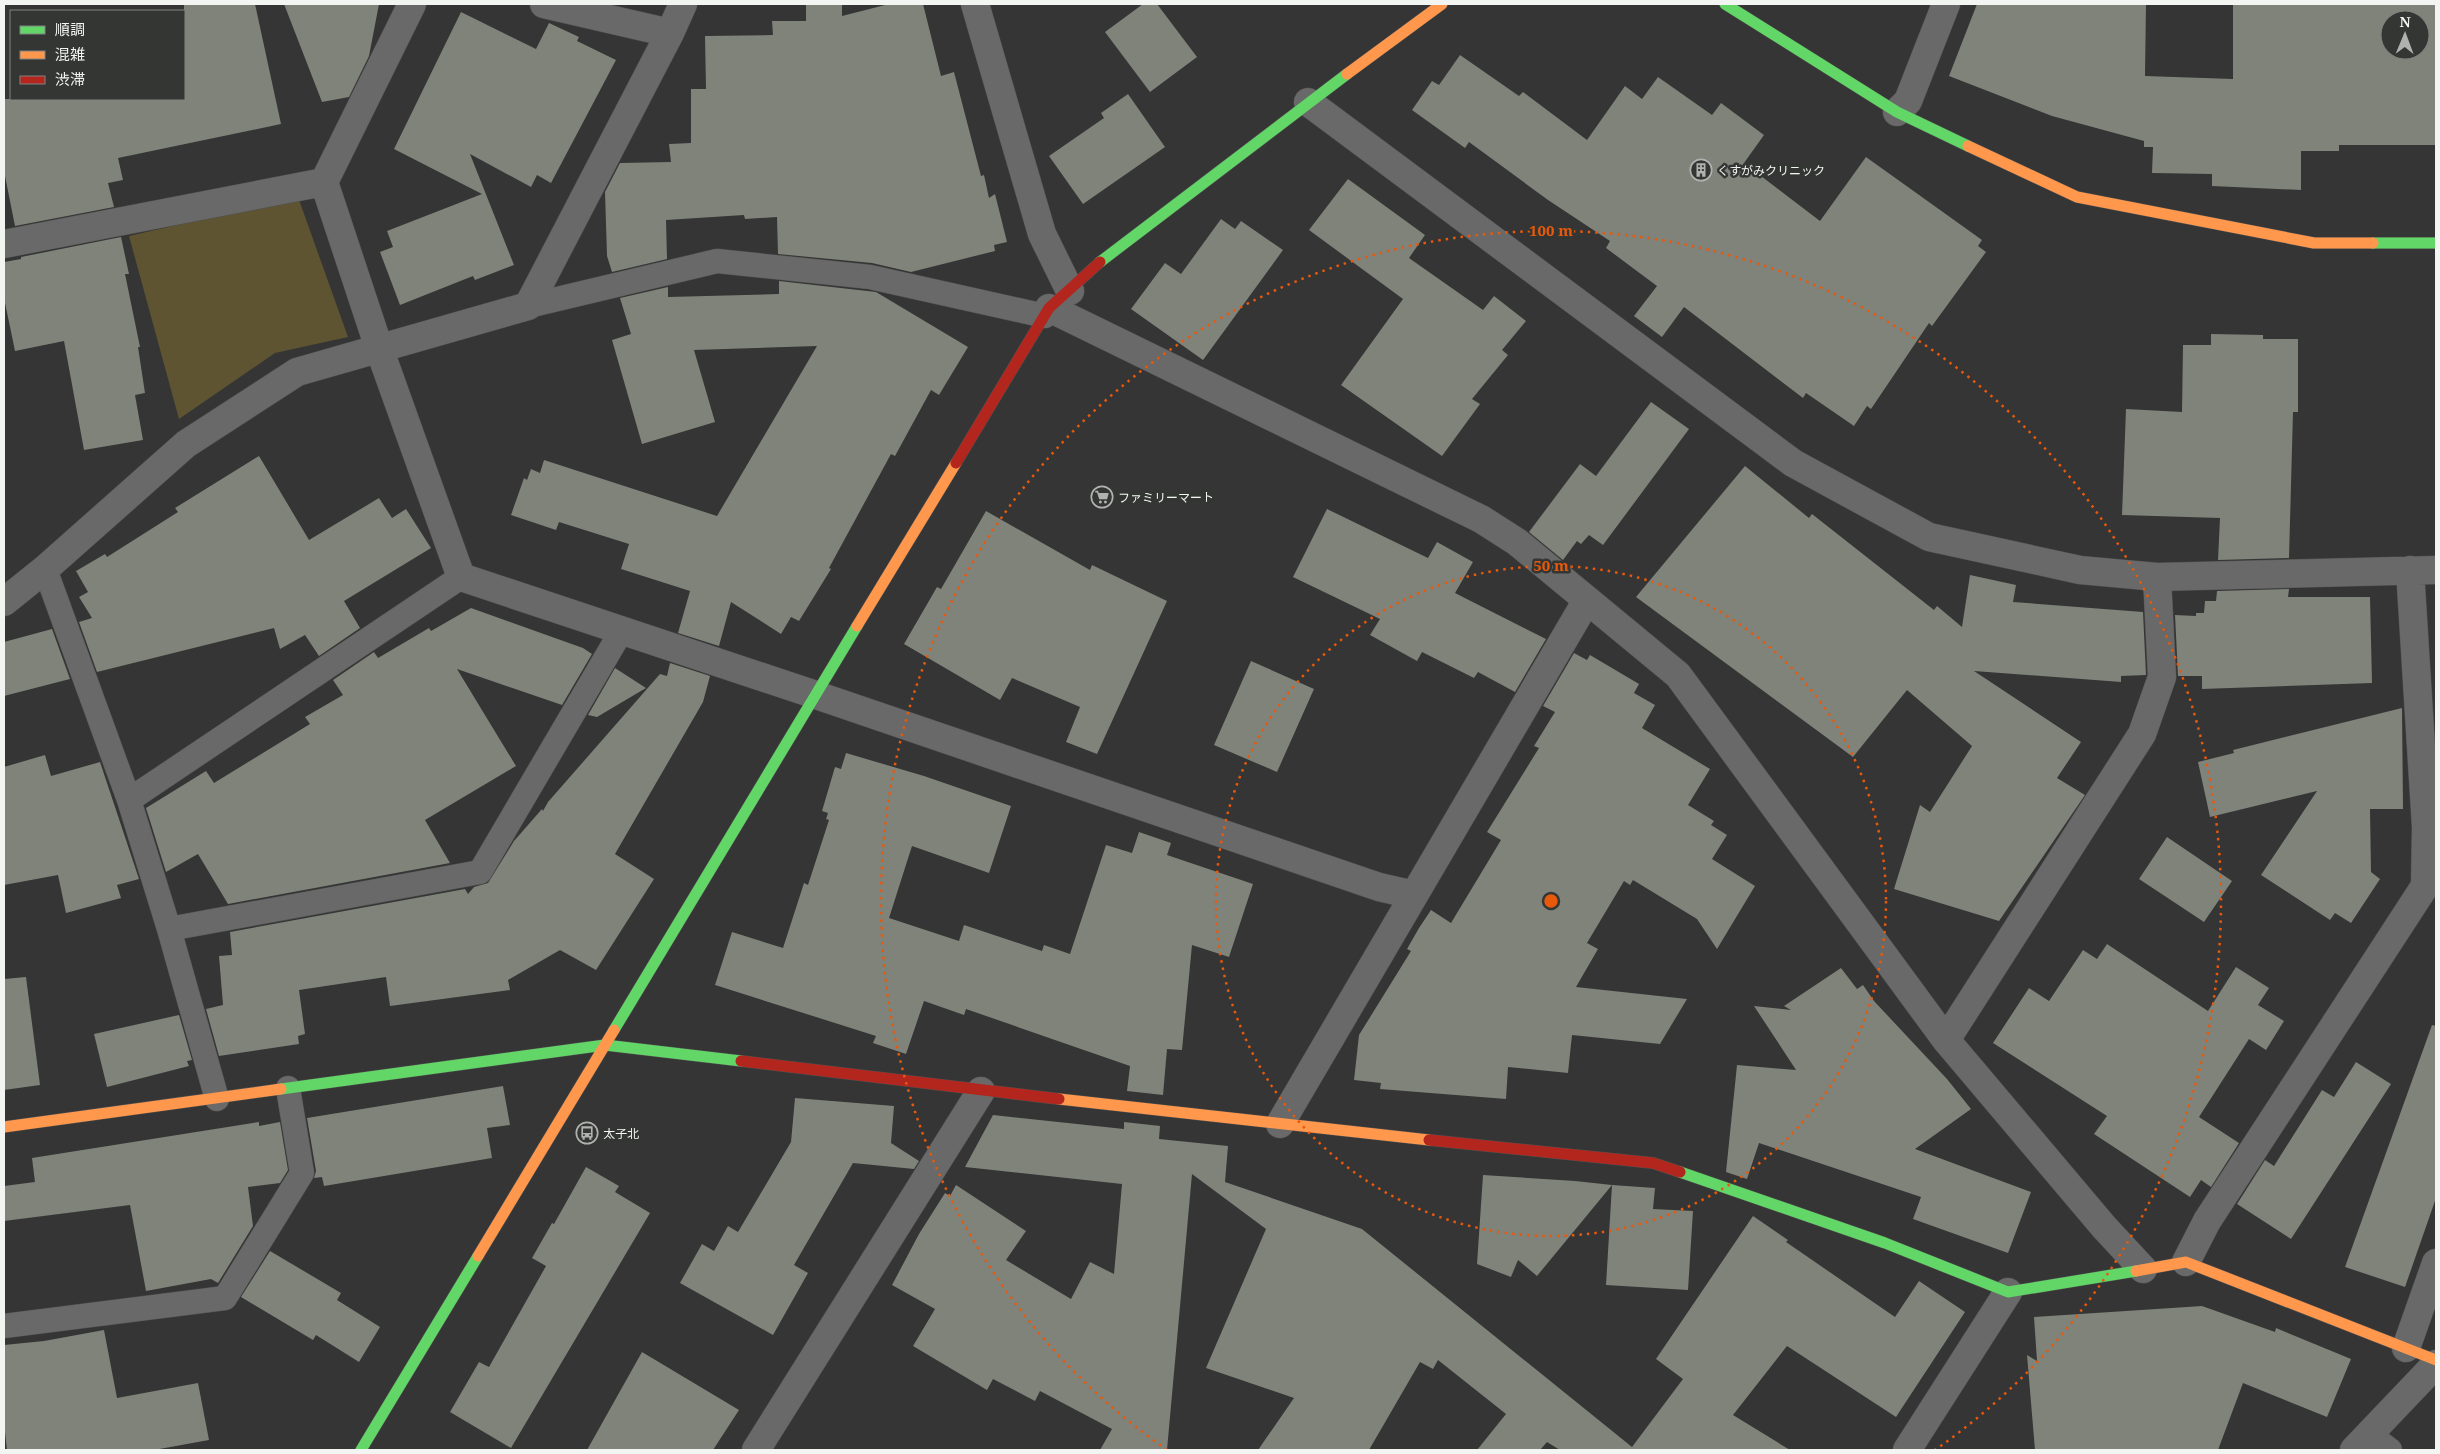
<svg xmlns="http://www.w3.org/2000/svg" width="2440" height="1454" font-family="'Noto Serif','Noto Sans JP',serif">
<style>
.green{fill:#5e5431}
.building{fill:#7f837a;fill-rule:evenodd}
.lines{fill:none;stroke-linecap:round;stroke-linejoin:round}
.lane-casing{stroke:#505050;stroke-width:25}
.street-casing{stroke:#505050;stroke-width:29}
.fast-casing{stroke:#505050;stroke-width:12}
.slow-casing{stroke:#505050;stroke-width:12}
.jam-casing{stroke:#505050;stroke-width:12}
.lane{stroke:#686968;stroke-width:24}
.street{stroke:#686968;stroke-width:28}
.fast{stroke:#63d668;stroke-width:11}
.slow{stroke:#ff974d;stroke-width:11}
.jam{stroke:#b3261e;stroke-width:11}
.ring{fill:none;stroke:#e8590c;stroke-width:2.5;stroke-dasharray:2.5 5}
.labels{text-anchor:middle;dominant-baseline:central;stroke-width:5;stroke-linejoin:round;paint-order:stroke}
.poi-label{font-size:12px;fill:#f3f5f3;stroke:#333633;text-anchor:start}
.centre{fill:#e8590c;stroke:#333633;stroke-width:2.5}
.ring-label{font-size:15px;text-anchor:middle;font-weight:bold;fill:#e8590c;stroke:#333633;stroke-width:5;stroke-linejoin:round;paint-order:stroke}
</style>
<rect width="100%" height="100%" fill="#343534"/>
<path class="green" d="M 298,197 L 348,337 L 275,353 L 179,419 L 129,236 Z"/>
<path class="building" d="M 184,4 L 255,4 L 281,124 L 118,158 L 123,180 L 108,183 L 114,207 L 15,226 L 4,171 L 4,99 L 184,99 Z
M 284,4 L 379,4 L 369,56 L 349,97 L 322,102 Z
M 806,4 L 842,4 L 842,16 L 889,4 L 923,4 L 941,76 L 954,72 L 981,176 L 984,175 L 989,198 L 995,194 L 1007,242 L 994,245 L 995,251 L 911,272 L 872,263 L 778,254 L 777,217 L 745,219 L 744,215 L 666,220 L 667,259 L 612,272 L 607,256 L 605,192 L 620,163 L 671,162 L 669,144 L 691,143 L 691,89 L 706,89 L 705,36 L 773,35 L 772,21 L 806,21 Z
M 1143,4 L 1157,4 L 1197,57 L 1150,92 L 1105,32 Z
M 1977,4 L 2146,4 L 2145,76 L 2233,79 L 2233,4 L 2435,4 L 2436,145 L 2339,145 L 2339,151 L 2301,151 L 2301,190 L 2212,186 L 2212,174 L 2152,173 L 2153,147 L 2144,147 L 2144,141 L 2052,116 L 1949,76 ZM 2390,20 L 2420,20 L 2420,50 L 2390,50 Z
M 461,12 L 536,49 L 549,23 L 579,37 L 577,41 L 616,60 L 551,183 L 537,175 L 531,187 L 470,154 L 514,265 L 475,280 L 473,276 L 400,305 L 380,252 L 393,247 L 387,231 L 482,194 L 394,149 Z
M 1460,55 L 1519,96 L 1523,92 L 1587,140 L 1625,86 L 1642,99 L 1658,77 L 1712,115 L 1721,103 L 1764,135 L 1744,163 L 1820,221 L 1866,157 L 1982,240 L 1978,246 L 1986,252 L 1932,326 L 1929,323 L 1871,409 L 1867,406 L 1854,426 L 1806,393 L 1803,398 L 1684,307 L 1662,337 L 1634,316 L 1657,286 L 1606,248 L 1610,241 L 1548,200 L 1469,142 L 1465,148 L 1412,110 L 1432,81 L 1439,85 Z
M 1128,94 L 1165,147 L 1083,204 L 1049,156 L 1104,118 L 1101,113 Z
M 1348,179 L 1425,235 L 1409,258 L 1483,310 L 1494,296 L 1526,321 L 1502,350 L 1508,355 L 1472,399 L 1480,404 L 1442,456 L 1341,385 L 1403,299 L 1309,230 Z
M 1221,219 L 1235,229 L 1241,221 L 1283,250 L 1203,360 L 1131,309 L 1165,263 L 1181,274 Z
M 121,237 L 129,274 L 125,274 L 140,347 L 138,347 L 145,393 L 135,395 L 143,440 L 84,450 L 64,341 L 15,351 L 4,298 L 4,262 L 21,259 L 21,257 Z
M 779,281 L 876,292 L 968,347 L 939,395 L 931,390 L 895,456 L 891,454 L 829,568 L 831,569 L 799,621 L 791,617 L 781,634 L 731,602 L 719,646 L 678,633 L 690,591 L 621,569 L 629,544 L 559,522 L 556,530 L 511,515 L 524,478 L 527,480 L 531,469 L 540,473 L 544,460 L 717,516 L 817,346 L 694,350 L 715,422 L 642,444 L 612,340 L 631,334 L 620,298 L 668,287 L 668,297 L 779,294 Z
M 2211,334 L 2263,335 L 2263,339 L 2298,339 L 2298,412 L 2293,412 L 2289,558 L 2218,560 L 2220,518 L 2122,515 L 2126,409 L 2182,412 L 2183,345 L 2211,345 Z
M 1651,402 L 1689,429 L 1603,545 L 1589,535 L 1581,544 L 1577,541 L 1563,560 L 1529,532 L 1580,464 L 1596,476 Z
M 259,456 L 309,540 L 379,498 L 392,518 L 406,509 L 431,548 L 344,601 L 360,628 L 319,656 L 305,635 L 280,649 L 274,628 L 97,672 L 79,622 L 92,618 L 79,597 L 88,592 L 76,571 L 105,554 L 107,557 L 178,512 L 175,508 Z
M 1745,466 L 1809,518 L 1812,514 L 1934,610 L 1937,606 L 1962,627 L 1970,575 L 2016,585 L 2013,602 L 2143,612 L 2146,675 L 2121,676 L 2121,682 L 1974,671 L 2081,742 L 2057,778 L 2085,795 L 1999,921 L 1894,889 L 1920,805 L 1930,812 L 1972,746 L 1907,690 L 1853,757 L 1636,597 Z
M 1327,509 L 1428,558 L 1437,542 L 1473,562 L 1455,593 L 1546,639 L 1515,692 L 1478,672 L 1474,678 L 1422,652 L 1417,661 L 1370,635 L 1380,619 L 1293,577 Z
M 986,511 L 1090,570 L 1092,565 L 1167,601 L 1097,754 L 1066,742 L 1080,707 L 1012,678 L 1000,700 L 904,644 L 937,587 L 941,589 Z
M 2289,589 L 2288,597 L 2370,597 L 2372,683 L 2202,689 L 2202,676 L 2178,676 L 2175,615 L 2196,616 L 2196,613 L 2204,613 L 2205,601 L 2216,601 L 2217,591 Z
M 471,608 L 583,648 L 592,654 L 562,705 L 457,669 L 516,766 L 425,820 L 450,863 L 228,904 L 198,854 L 166,872 L 146,808 L 206,771 L 214,783 L 310,724 L 305,717 L 343,695 L 333,680 L 374,652 L 378,658 L 429,628 L 431,631 Z
M 52,629 L 70,679 L 4,696 L 4,642 Z
M 1574,653 L 1587,660 L 1590,655 L 1639,684 L 1634,693 L 1655,705 L 1642,728 L 1710,769 L 1688,805 L 1714,821 L 1711,825 L 1727,835 L 1712,859 L 1755,886 L 1717,949 L 1697,919 L 1633,880 L 1630,885 L 1624,881 L 1587,943 L 1598,949 L 1576,987 L 1687,999 L 1660,1044 L 1572,1035 L 1568,1073 L 1508,1067 L 1506,1099 L 1380,1089 L 1381,1083 L 1354,1080 L 1359,1035 L 1411,951 L 1407,949 L 1419,928 L 1431,910 L 1451,923 L 1501,840 L 1487,832 L 1539,748 L 1534,746 L 1555,712 L 1543,706 Z
M 1251,661 L 1314,689 L 1277,772 L 1214,745 Z
M 670,663 L 710,676 L 703,702 L 615,854 L 654,879 L 596,970 L 560,950 L 508,980 L 510,990 L 390,1006 L 386,977 L 299,990 L 305,1034 L 298,1036 L 299,1044 L 219,1056 L 206,1009 L 223,1005 L 219,956 L 232,955 L 230,932 L 465,889 L 468,894 L 474,887 L 488,883 L 514,841 L 542,809 L 543,811 L 548,802 L 660,674 L 667,676 Z
M 615,668 L 646,688 L 597,717 L 588,715 Z
M 2402,708 L 2403,809 L 2370,809 L 2371,872 L 2380,879 L 2351,923 L 2335,913 L 2330,920 L 2261,875 L 2317,791 L 2210,817 L 2198,762 L 2234,753 L 2233,750 Z
M 846,753 L 924,776 L 1011,806 L 989,873 L 912,846 L 889,918 L 959,941 L 964,925 L 1042,951 L 1044,945 L 1070,954 L 1106,845 L 1132,853 L 1139,832 L 1171,843 L 1167,855 L 1253,884 L 1229,957 L 1192,945 L 1182,1050 L 1167,1049 L 1163,1095 L 1127,1091 L 1130,1066 L 966,1009 L 964,1015 L 924,1001 L 906,1054 L 873,1043 L 876,1036 L 715,985 L 732,932 L 783,948 L 804,883 L 808,885 L 829,820 L 826,819 L 828,813 L 822,811 L 835,767 L 841,769 Z
M 45,755 L 51,776 L 100,762 L 139,879 L 117,885 L 121,898 L 66,913 L 58,875 L 4,885 L 4,767 Z
M 2167,837 L 2232,881 L 2204,922 L 2139,879 Z
M 2107,944 L 2208,1011 L 2236,967 L 2269,988 L 2258,1005 L 2284,1021 L 2266,1050 L 2249,1039 L 2199,1117 L 2239,1143 L 2211,1187 L 2201,1180 L 2190,1197 L 2094,1134 L 2107,1116 L 1993,1043 L 2029,988 L 2049,1001 L 2083,950 L 2097,959 Z
M 1841,968 L 1857,989 L 1863,985 L 1874,1001 L 1947,1079 L 1971,1109 L 1915,1149 L 2031,1192 L 2008,1253 L 1913,1219 L 1921,1197 L 1759,1143 L 1747,1179 L 1726,1172 L 1737,1065 L 1796,1070 L 1754,1006 L 1791,1010 L 1784,1006 Z
M 26,977 L 40,1085 L 4,1090 L 4,979 Z
M 179,1015 L 192,1060 L 187,1061 L 189,1066 L 107,1087 L 94,1034 Z
M 2432,1025 L 2436,1026 L 2436,1198 L 2405,1287 L 2345,1267 Z
M 2356,1062 L 2391,1084 L 2291,1239 L 2237,1204 L 2265,1160 L 2274,1166 L 2322,1090 L 2334,1097 Z
M 503,1086 L 510,1125 L 487,1128 L 492,1158 L 324,1186 L 322,1177 L 314,1178 L 316,1171 L 307,1118 Z
M 795,1098 L 894,1106 L 891,1143 L 919,1161 L 914,1169 L 853,1163 L 794,1265 L 808,1273 L 773,1335 L 680,1283 L 702,1244 L 714,1251 L 728,1226 L 738,1232 L 791,1142 Z
M 993,1115 L 1124,1129 L 1124,1122 L 1160,1126 L 1159,1139 L 1228,1146 L 1225,1182 L 1362,1229 L 1632,1447 L 1683,1379 L 1656,1359 L 1753,1216 L 1788,1240 L 1786,1242 L 1895,1317 L 1919,1281 L 1965,1312 L 1896,1417 L 1787,1346 L 1733,1415 L 1790,1450 L 1560,1450 L 1547,1442 L 1540,1450 L 1477,1450 L 1506,1414 L 1438,1360 L 1433,1369 L 1420,1362 L 1369,1450 L 1258,1450 L 1294,1398 L 1206,1368 L 1266,1229 L 1192,1174 L 1167,1450 L 1100,1450 L 1112,1429 L 1040,1391 L 1035,1401 L 993,1379 L 987,1390 L 913,1346 L 935,1309 L 892,1285 L 919,1234 L 945,1193 L 950,1196 L 956,1185 L 1026,1231 L 1006,1260 L 1071,1299 L 1090,1262 L 1114,1274 L 1122,1184 L 965,1167 Z
M 259,1122 L 259,1126 L 280,1122 L 288,1170 L 280,1183 L 248,1187 L 253,1226 L 218,1283 L 211,1279 L 146,1291 L 130,1205 L 4,1221 L 4,1186 L 35,1182 L 32,1158 Z
M 586,1167 L 619,1186 L 615,1192 L 650,1213 L 511,1448 L 450,1412 L 479,1362 L 489,1367 L 546,1266 L 532,1258 L 552,1223 L 554,1224 Z
M 1483,1175 L 1575,1181 L 1612,1185 L 1537,1276 L 1518,1260 L 1511,1277 L 1477,1264 Z
M 1612,1185 L 1655,1188 L 1653,1209 L 1693,1211 L 1688,1290 L 1606,1285 Z
M 270,1251 L 341,1293 L 337,1300 L 380,1327 L 359,1362 L 316,1335 L 313,1340 L 241,1297 Z
M 2202,1306 L 2275,1332 L 2276,1328 L 2351,1359 L 2327,1417 L 2243,1383 L 2218,1450 L 2035,1450 L 2027,1355 L 2037,1361 L 2034,1317 Z
M 104,1330 L 117,1398 L 198,1383 L 209,1440 L 154,1450 L 7,1450 L 4,1423 L 4,1345 L 44,1341 Z
M 642,1352 L 739,1410 L 713,1450 L 587,1450 Z"/>
<g class="lines">
<g class="lane-casing">
<path id="lane" d="M 528,306 L 717,261 L 870,277 L 1045,316
M 45,569 L 129,800 L 169,929 L 217,1099
M 129,800 L 461,577
M 169,929 L 480,872 L 622,630
M 4,1326 L 225,1298 L 302,1173 L 288,1088
M 2369,1434 L 2390,1450"/>
</g>
<g class="street-casing">
<path id="street" d="M 412,4 L 324,182 L 379,348 L 461,577 L 816,695 L 1379,887 L 1414,895
M 544,4 L 670,33
M 975,4 L 1042,234 L 1070,291
M 1308,102 L 1793,463 L 1929,537 L 2080,570 L 2157,577 L 2436,570
M 1897,112 L 1908,101 L 1946,4
M 4,244 L 324,182
M 1049,308 L 1481,519 L 1517,542 L 1678,675 L 1946,1040 L 2104,1227 L 2143,1269
M 4,602 L 45,569 L 186,444 L 297,372 L 528,306 L 670,33 L 683,4
M 1946,1040 L 2142,734 L 2162,677 L 2157,577
M 1280,1124 L 1587,600
M 2186,1262 L 2207,1221 L 2425,886 L 2426,827 L 2410,570
M 2406,1348 L 2436,1263
M 756,1450 L 981,1091
M 1907,1450 L 2008,1292
M 2354,1450 L 2436,1364"/>
</g>
<g class="fast-casing">
<path id="fast" d="M 1725,4 L 1897,112 L 1968,146
M 2373,243 L 2436,243
M 1100,262 L 1347,74
M 614,1030 L 857,626
M 281,1089 L 605,1045 L 741,1061
M 1680,1172 L 1885,1243 L 2008,1292 L 2136,1271
M 361,1450 L 478,1256"/>
</g>
<g class="slow-casing">
<path id="slow" d="M 1347,74 L 1442,4
M 1968,146 L 2077,197 L 2314,243 L 2373,243
M 857,626 L 956,463
M 1059,1099 L 1429,1140
M 4,1127 L 281,1089
M 478,1256 L 614,1030
M 2136,1271 L 2186,1262 L 2436,1360"/>
</g>
<g class="jam-casing">
<path id="jam" d="M 956,463 L 1049,308 L 1100,262
M 741,1061 L 1059,1099
M 1429,1140 L 1653,1163 L 1680,1172"/>
</g>
<use href="#lane" class="lane"/>
<use href="#street" class="street"/>
<use href="#fast" class="fast"/>
<use href="#slow" class="slow"/>
<use href="#jam" class="jam"/>
</g>
<g class="ring">
<circle cx="1551" cy="901" r="335"/>
<path d="M1167 1450A670 670 0 1 1 1935 1450"/>
</g>
<defs>
<g id="building-ring" transform="scale(1.125)"><circle r="9.5" fill="#333633" stroke="#b0b2b0" stroke-width="1.5"/><path d="M-4-6H4V6H1V3H-1V6H-4ZM-2.5-4.3h1.7v1.8h-1.7ZM.8-4.3h1.7v1.8H.8ZM-2.5-1h1.7V.8h-1.7ZM.8-1h1.7V.8H.8Z" fill="#b0b2b0"/></g>
<g id="supermarket-ring" transform="scale(1.125)"><circle r="9.5" fill="#333633" stroke="#b0b2b0" stroke-width="1.5"/><path d="M-6-5.5h2.5l.6 2H6L4.5 2H-2.5L-4.4-4H-6ZM-1.5 3.2a1.3 1.3 0 1 0 .1 0ZM3 3.2a1.3 1.3 0 1 0 .1 0Z" fill="#b0b2b0"/></g>
<g id="bus-ring" transform="scale(1.125)"><circle r="9.5" fill="#333633" stroke="#b0b2b0" stroke-width="1.5"/><path d="M-5-6H5V4H4V6H2V4H-2V6H-4V4H-5ZM-3.5-4V0h7V-4ZM-3.5 1.2v1.5H-2V1.2ZM2 1.2v1.5H3.5V1.2Z" fill="#b0b2b0"/></g>
</defs>
<g fill-rule="evenodd">
<use href="#building-ring" x="1701" y="170"/>
<use href="#supermarket-ring" x="1102" y="497"/>
<use href="#bus-ring" x="587" y="1133"/>
</g>
<g class="labels">
<g class="poi-label">
<text x="1717" y="170">くすがみクリニック</text>
<text x="1118" y="497">ファミリーマート</text>
<text x="603" y="1133">太子北</text>
</g>
</g>
<circle cx="1551" cy="901" r="8" class="centre"/>
<g class="ring-label">
<text x="1551" y="236">100 m</text>
<text x="1551" y="571">50 m</text>
</g>
<rect width="2440" height="1454" fill="none" stroke="#f3f5f3" stroke-width="10"/>
<rect x="10" y="10" width="175" height="90" fill="#333633" stroke="#808280"/>
<rect x="20" y="26" width="25" height="8" fill="#63d668" stroke="#808280"/>
<text x="55" y="35" font-size="15" fill="#f3f5f3">順調</text>
<rect x="20" y="51" width="25" height="8" fill="#ff974d" stroke="#808280"/>
<text x="55" y="60" font-size="15" fill="#f3f5f3">混雑</text>
<rect x="20" y="76" width="25" height="8" fill="#b3261e" stroke="#808280"/>
<text x="55" y="85" font-size="15" fill="#f3f5f3">渋滞</text>
<g transform="translate(2405 35) rotate(1)"><circle r="24" fill="#333633" stroke="#808280"/>
<path d="M0-4L9 19L0 12L-9 19Z" fill="#b0b2b0"/>
<text y="-8" font-size="14" font-weight="bold" text-anchor="middle" fill="#f3f5f3">N</text>
</g>
</svg>
